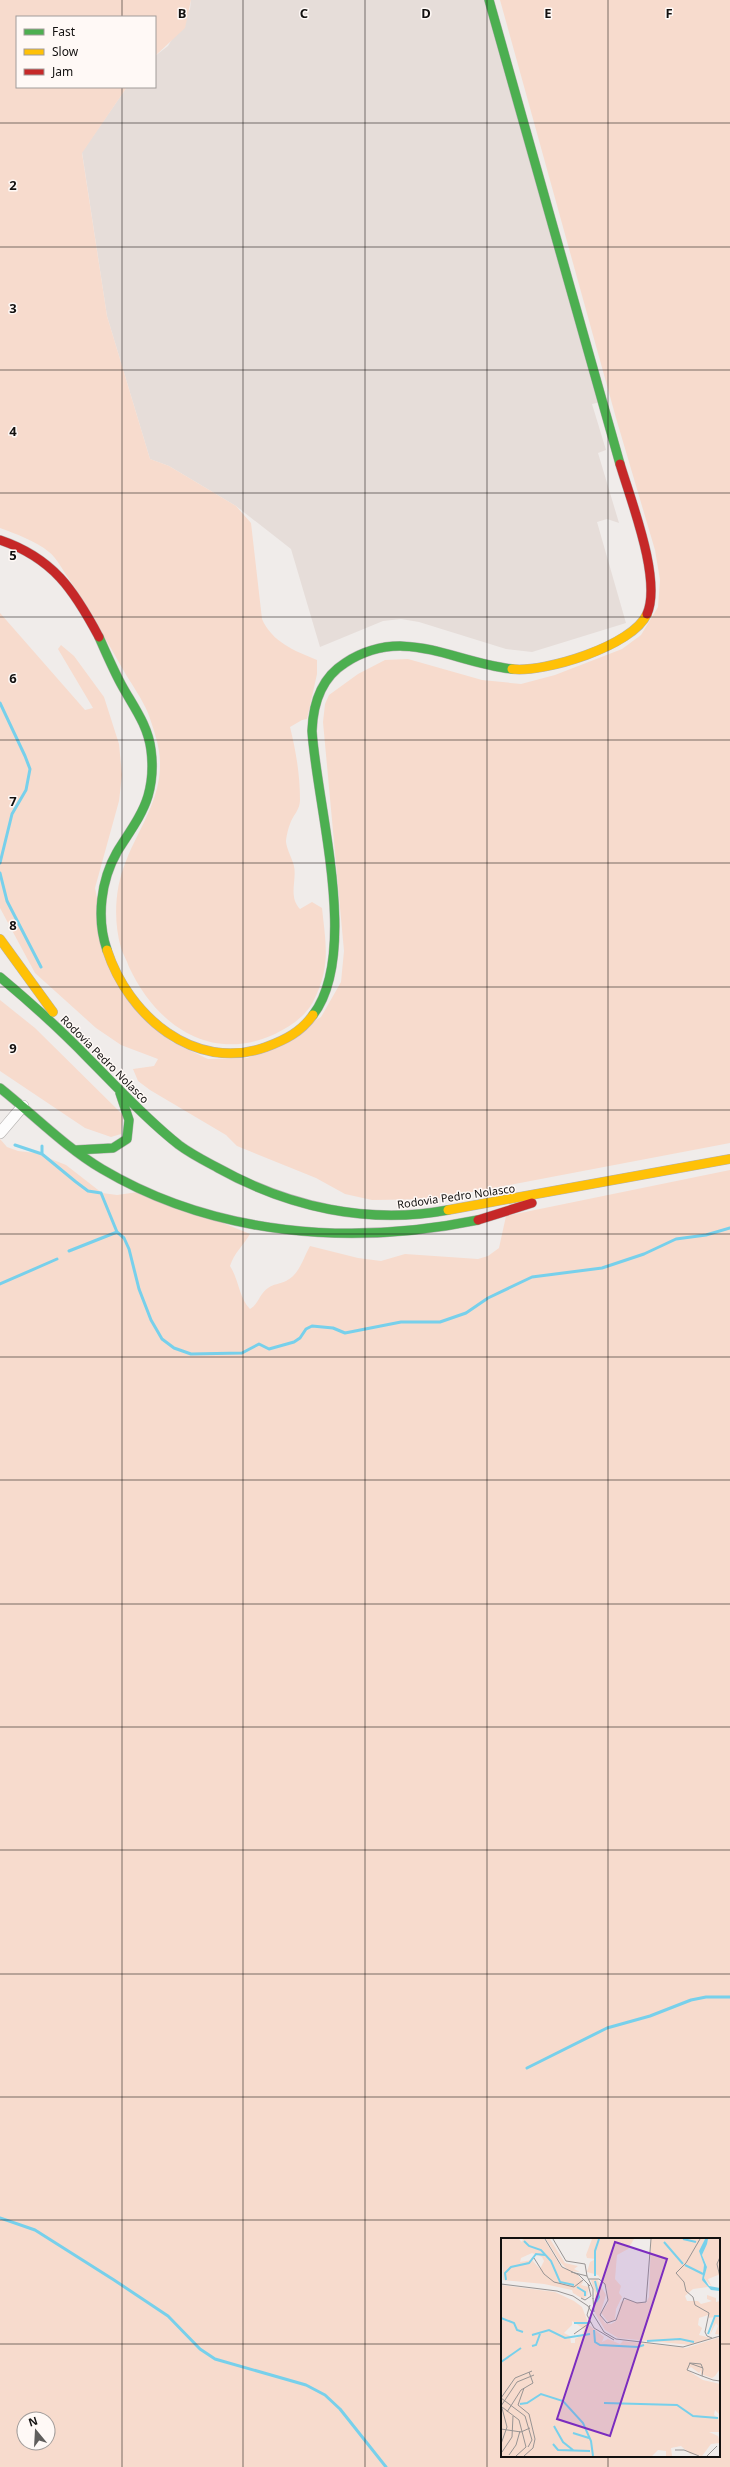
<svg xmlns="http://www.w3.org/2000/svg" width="730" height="2467" font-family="'Noto Sans',sans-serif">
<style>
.built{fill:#e6ddd9}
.green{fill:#f7dbcd;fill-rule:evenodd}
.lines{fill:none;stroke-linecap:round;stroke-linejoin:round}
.stream{stroke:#77d0eb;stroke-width:3}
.street-casing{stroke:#b4b1b0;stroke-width:12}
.fast-casing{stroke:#b4b1b0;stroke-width:10}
.slow-casing{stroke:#b4b1b0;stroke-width:10}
.jam-casing{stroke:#b4b1b0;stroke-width:10}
.street{stroke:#fdfcfc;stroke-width:11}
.fast{stroke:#4caf50;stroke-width:9}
.slow{stroke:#ffc107;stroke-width:9}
.jam{stroke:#c62828;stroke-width:9}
.grid{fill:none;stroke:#131110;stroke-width:1;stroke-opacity:0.55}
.labels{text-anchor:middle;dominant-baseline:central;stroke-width:3;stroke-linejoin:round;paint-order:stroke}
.street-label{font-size:11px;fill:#131110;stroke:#fff9f6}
.inset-river{fill:none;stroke:#77d0eb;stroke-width:2}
.inset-road{fill:none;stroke:#989493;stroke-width:1}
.view{fill:#7b2cbf;fill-opacity:0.15;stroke:#7b2cbf;stroke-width:2}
.inset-edge{fill:none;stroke:#131110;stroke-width:2}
.grid-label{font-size:13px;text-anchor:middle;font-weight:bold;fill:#131110;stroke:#fff9f6;stroke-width:3;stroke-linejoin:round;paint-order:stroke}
</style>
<rect width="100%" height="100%" fill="#f0ecea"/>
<path class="built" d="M 191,0 L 487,0 L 601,402 L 592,404 L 606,450 L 598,453 L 619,523 L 607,519 L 597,522 L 626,623 L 532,652 L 506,649 L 419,622 L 401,619 L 383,621 L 320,647 L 291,549 L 236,506 L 169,466 L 150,459 L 107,316 L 82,152 L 127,87 L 155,87 L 155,56 L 168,46 L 190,9 Z"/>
<path class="green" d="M 0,0 L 191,0 L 185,28 L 155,56 L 155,17 L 17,17 L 17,87 L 127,87 L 82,153 L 107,316 L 150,459 L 169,466 L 236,506 L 251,523 L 262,619 C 272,642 295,651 317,660 L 317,674 L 307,719 L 302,720 L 290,727 C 296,751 300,775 300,800 C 300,810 293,815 290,824 C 288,829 286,838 286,842 C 287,850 292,858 294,866 C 297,881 288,896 300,909 L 312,902 L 322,908 C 326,946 331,967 313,1002 C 305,1017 289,1027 275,1034 C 211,1064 156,1025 129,967 C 127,961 123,954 121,948 C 113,920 115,887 126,861 C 139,828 161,799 160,762 C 160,747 153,727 148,713 C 142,699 133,686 125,673 C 107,641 89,610 69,579 C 63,571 57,558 49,552 C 36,541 16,534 0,528 Z
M 500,0 L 730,0 L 730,1143 L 435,1199 L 372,1200 L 345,1194 L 316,1178 L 237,1146 L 226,1135 L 150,1090 L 138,1081 L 133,1069 L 154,1066 L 158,1059 L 121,1045 L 96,1028 L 35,973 L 0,908 L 0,613 L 85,710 L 93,708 L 58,649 L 61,645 L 74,656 L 104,697 L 119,744 L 122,775 L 119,801 L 95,888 L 110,966 L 172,1042 L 208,1059 L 248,1058 L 321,1017 L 341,982 L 344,951 L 323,722 L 325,704 L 329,695 L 358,674 L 385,660 L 408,659 L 482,680 L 521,684 L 555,675 L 622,649 L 641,635 L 658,607 L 660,580 L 655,550 L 616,418 Z
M 0,1000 L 35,1028 L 123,1115 L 121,1134 L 111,1137 L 85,1128 L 0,1071 Z
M 0,1139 L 7,1147 L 18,1151 L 36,1153 L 66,1165 L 102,1193 L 117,1195 L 145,1191 L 250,1234 C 243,1246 234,1253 230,1266 C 239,1280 239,1298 250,1309 C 259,1304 259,1294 268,1288 C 273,1284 280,1284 286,1281 C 300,1274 303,1258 310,1246 L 358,1258 L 381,1261 L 405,1254 L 478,1259 L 488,1256 L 499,1248 L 506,1216 L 730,1170 L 730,2467 L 0,2467 ZM 502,2239 L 719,2239 L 719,2456 L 502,2456 ZM 24,2419 L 48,2419 L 48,2443 L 24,2443 Z"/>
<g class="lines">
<path class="stream" d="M 0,703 L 25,756 L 30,769 L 26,790 L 12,814 L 0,863
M 0,873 L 7,901 L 41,967
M 15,1145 L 42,1154 L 76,1182 L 88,1191 L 101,1193 L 117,1232 L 124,1238 L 129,1249 L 139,1289 L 151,1320 L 162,1339 L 174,1348 L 191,1354 L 242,1353 L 259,1344 L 269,1349 L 294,1342 L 300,1338 L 306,1329 L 312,1326 L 333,1328 L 345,1333 L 401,1322 L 440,1322 L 466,1313 L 488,1298 L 532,1277 L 602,1268 L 644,1254 L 676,1239 L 706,1235 L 730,1228
M 42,1146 L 42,1154
M 69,1251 L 117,1232
M 0,1284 L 57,1259
M 527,2068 L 607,2028 L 650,2016 L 691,2000 L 706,1997 L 730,1997
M 0,2218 L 35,2230 L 114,2280 L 168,2316 L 200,2349 L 215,2359 L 306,2385 L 325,2395 L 340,2409 L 386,2467"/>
<g class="street-casing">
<path id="street" d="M 0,1133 L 23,1106"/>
</g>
<g class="fast-casing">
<path id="fast" d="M 489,0 L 620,464
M 99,637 C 106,653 113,669 121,684 C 133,706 148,725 151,750 C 153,765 152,782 148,796 C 142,816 128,834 117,852 C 101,880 96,918 107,950
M 0,977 C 31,1003 61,1030 89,1059 C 118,1088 146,1119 179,1145 C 191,1154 205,1161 218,1168 C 288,1207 368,1225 448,1210
M 313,1015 C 360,953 317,806 312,731 C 313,704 321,678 345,663 C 403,625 451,662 512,669
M 0,1088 C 34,1115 65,1147 102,1169 C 215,1236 352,1246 478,1220
M 76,1150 L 113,1148 L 127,1139 L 129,1120 L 120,1093"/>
</g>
<g class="slow-casing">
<path id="slow" d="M 512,669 C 544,673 633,646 647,614
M 0,939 L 53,1012
M 107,950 C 128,1015 194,1073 266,1047 C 285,1040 301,1032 313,1015
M 448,1210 L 730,1159"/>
</g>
<g class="jam-casing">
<path id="jam" d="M 620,464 C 631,501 662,580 647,614
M 0,540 C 53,558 74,590 99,637
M 478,1220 L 532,1203"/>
</g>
<use href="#street" class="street"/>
<use href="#fast" class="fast"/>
<use href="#slow" class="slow"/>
<use href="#jam" class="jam"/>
</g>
<path class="grid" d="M 122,0 L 122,17M 243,0 L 243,2467M 365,0 L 365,2467M 487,0 L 487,2467M 608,0 L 608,2239M 122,87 L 122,2467M 0,123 L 730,123M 0,247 L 730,247M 0,370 L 730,370M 0,493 L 730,493M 0,617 L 730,617M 0,740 L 730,740M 0,863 L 730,863M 0,987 L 730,987M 0,1110 L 730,1110M 0,1234 L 730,1234M 0,1357 L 730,1357M 0,1480 L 730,1480M 0,1604 L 730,1604M 0,1727 L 730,1727M 0,1850 L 730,1850M 0,1974 L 730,1974M 0,2097 L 730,2097M 0,2220 L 730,2220M 0,2344 L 502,2344M 719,2344 L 730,2344M 608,2456 L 608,2467"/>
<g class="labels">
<g class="street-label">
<text transform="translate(105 1059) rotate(45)">Rodovia Pedro Nolasco</text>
<text transform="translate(456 1196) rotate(-8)">Rodovia Pedro Nolasco</text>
</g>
</g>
<g transform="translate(501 2238)">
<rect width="219" height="219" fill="#f0ecea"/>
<path d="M 0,1 L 18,1 L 21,4 L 22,1 L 43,1 L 60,29 L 76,36 L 82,44 L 80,47 L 88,49 L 86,58 L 82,61 L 72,55 L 71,52 L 43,46 L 2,42 ZM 31,15 L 41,19 L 43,23 L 39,31 L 31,22 L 19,24 L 20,20 ZM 45,1 L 49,1 L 64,25 L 77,28 L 73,31 L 79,34 L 68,33 L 60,25 ZM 91,1 L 133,1 L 127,11 L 116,17 L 114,41 L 120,48 L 118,55 L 121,59 L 115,71 L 114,82 L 108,85 L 100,75 L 107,65 L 106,50 L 97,37 L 86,34 L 89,24 L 95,21 L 86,20 L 85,17 ZM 150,1 L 204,1 L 199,15 L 203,27 L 201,38 L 207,49 L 192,51 L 184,58 L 186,63 L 197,63 L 200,66 L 211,63 L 206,61 L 206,57 L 215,60 L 215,64 L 219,63 L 219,97 L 214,96 L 217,88 L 215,85 L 209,97 L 214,79 L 208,80 L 207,77 L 198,80 L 197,87 L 201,90 L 198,97 L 210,100 L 190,107 L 117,100 L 104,92 L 94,75 L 94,55 L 90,42 L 96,41 L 105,57 L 99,76 L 104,85 L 110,86 L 115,83 L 120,64 L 126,61 L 133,64 L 145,65 L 148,59 ZM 207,1 L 219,1 L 219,39 L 217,37 L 207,41 L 211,49 L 203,40 L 206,28 L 201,17 ZM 0,47 L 54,54 L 73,63 L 81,69 L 88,87 L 103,99 L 101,104 L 107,101 L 119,106 L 122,103 L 185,110 L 219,99 L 219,131 L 214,138 L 211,140 L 200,136 L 200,132 L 198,135 L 190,129 L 186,132 L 202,142 L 219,146 L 219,177 L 214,172 L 213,177 L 219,181 L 219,194 L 208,194 L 217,198 L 219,205 L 210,206 L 201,218 L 189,216 L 180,208 L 170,210 L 171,218 L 165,218 L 165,213 L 157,212 L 151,218 L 0,218 ZM 71,83 L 83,91 L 81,97 L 74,101 L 74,105 L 70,105 L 69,98 L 63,95 L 71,87 Z" fill="#f7dbcd" fill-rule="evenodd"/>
<path d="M 204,1 L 207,1 L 206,6 L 201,17 L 206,29 L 203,40 L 208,48 L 219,50 L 219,53 L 210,52 L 201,42 L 203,27 L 198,13 Z" fill="#77d0eb"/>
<path class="inset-river" d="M 182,1 L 195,4M 23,3 L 28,8 L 40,12 L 50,23 L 59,44 L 73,47M 163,4 L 182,26M 184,27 L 202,36M 94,38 L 94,13 L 98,1M 5,42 L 4,35 L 10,29 L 28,25 L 35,16 L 44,17M 94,43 L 98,59 L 95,64M 76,49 L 84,54 L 84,58M 0,80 L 13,85 L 16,92 L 22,94M 73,85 L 87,85M 93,92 L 94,104 L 99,107 L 137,109 L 143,107M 207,96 L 214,78 L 219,78M 31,97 L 48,92 L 64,100 L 89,96M 146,103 L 179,101 L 193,104M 31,108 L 35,107 L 39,96M 0,124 L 20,110M 103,165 L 176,167 L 192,178 L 217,180M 19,166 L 26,165 L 40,156 L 62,163 L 82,185 L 90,203 L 92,218M 53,188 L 62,204 L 72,212M 72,195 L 88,200M 52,206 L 57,212 L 89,213"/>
<path class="inset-road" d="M 44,1 L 61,29 L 78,37 L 89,48M 52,1 L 65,23 L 84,26 L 86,38M 199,1 L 185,25 L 175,35 L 183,44 L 185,53 L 192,59 L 194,67 L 208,75 L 204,94 L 206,98 L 211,100M 219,19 L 216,26 L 219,39M 33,20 L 43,36 L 53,44 L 73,49 L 82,42M 70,34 L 86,38 L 92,51 L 92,61M 88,41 L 98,41 L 104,46 L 107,62 L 99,77 L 106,85 L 115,82 L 123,60 L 136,65 L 145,64 L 150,1M 0,46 L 56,53 L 72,58 L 87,68 L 103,94 L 115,101 L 182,109 L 219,98M 80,60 L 84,62 L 90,58 L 87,46M 92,60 L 93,74M 89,67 L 86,77 L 93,90 L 113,102M 73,96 L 90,84M 188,125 L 202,130M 201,138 L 202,131 L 200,126 L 189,125 L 186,132 L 201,138 L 212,142 L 219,143M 0,160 L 24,178 L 31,202 L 27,209M 0,160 L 14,140 L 31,133M 0,168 L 16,144 L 33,137M 1,169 L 18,182 L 25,209M 6,174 L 20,152 L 32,145 L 28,134M 0,191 L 20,194 L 29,190M 0,206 L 6,189 L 1,170M 174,212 L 183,212 L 198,218M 1,214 L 11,199 L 12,178M 8,217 L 15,207 L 19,193M 15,218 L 25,209M 23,218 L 32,210 L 34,201 L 28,176 L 17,167 L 23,150M 206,218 L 216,208"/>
<path class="view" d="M 114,4 L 166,21 L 109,198 L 56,181 Z"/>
<rect width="219" height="219" class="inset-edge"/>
</g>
<g class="grid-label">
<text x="182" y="18">B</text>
<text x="304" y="18">C</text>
<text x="426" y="18">D</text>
<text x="548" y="18">E</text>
<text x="669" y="18">F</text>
<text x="13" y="190">2</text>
<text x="13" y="313">3</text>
<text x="13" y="436">4</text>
<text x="13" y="560">5</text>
<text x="13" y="683">6</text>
<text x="13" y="806">7</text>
<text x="13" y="930">8</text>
<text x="13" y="1053">9</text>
</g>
<rect x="16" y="16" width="140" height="72" fill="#fff9f6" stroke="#a19c9a"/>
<rect x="24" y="29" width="20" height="6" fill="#4caf50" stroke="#a19c9a"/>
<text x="52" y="36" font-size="12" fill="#131110">Fast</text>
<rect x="24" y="49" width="20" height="6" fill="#ffc107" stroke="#a19c9a"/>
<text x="52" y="56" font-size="12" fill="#131110">Slow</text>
<rect x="24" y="69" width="20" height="6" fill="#c62828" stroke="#a19c9a"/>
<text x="52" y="76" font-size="12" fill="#131110">Jam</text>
<g transform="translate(36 2431) rotate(342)"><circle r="19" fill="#fff9f6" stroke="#a19c9a"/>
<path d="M0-3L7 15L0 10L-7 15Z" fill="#605e5c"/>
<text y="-6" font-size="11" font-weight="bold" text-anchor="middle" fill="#131110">N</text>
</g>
</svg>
